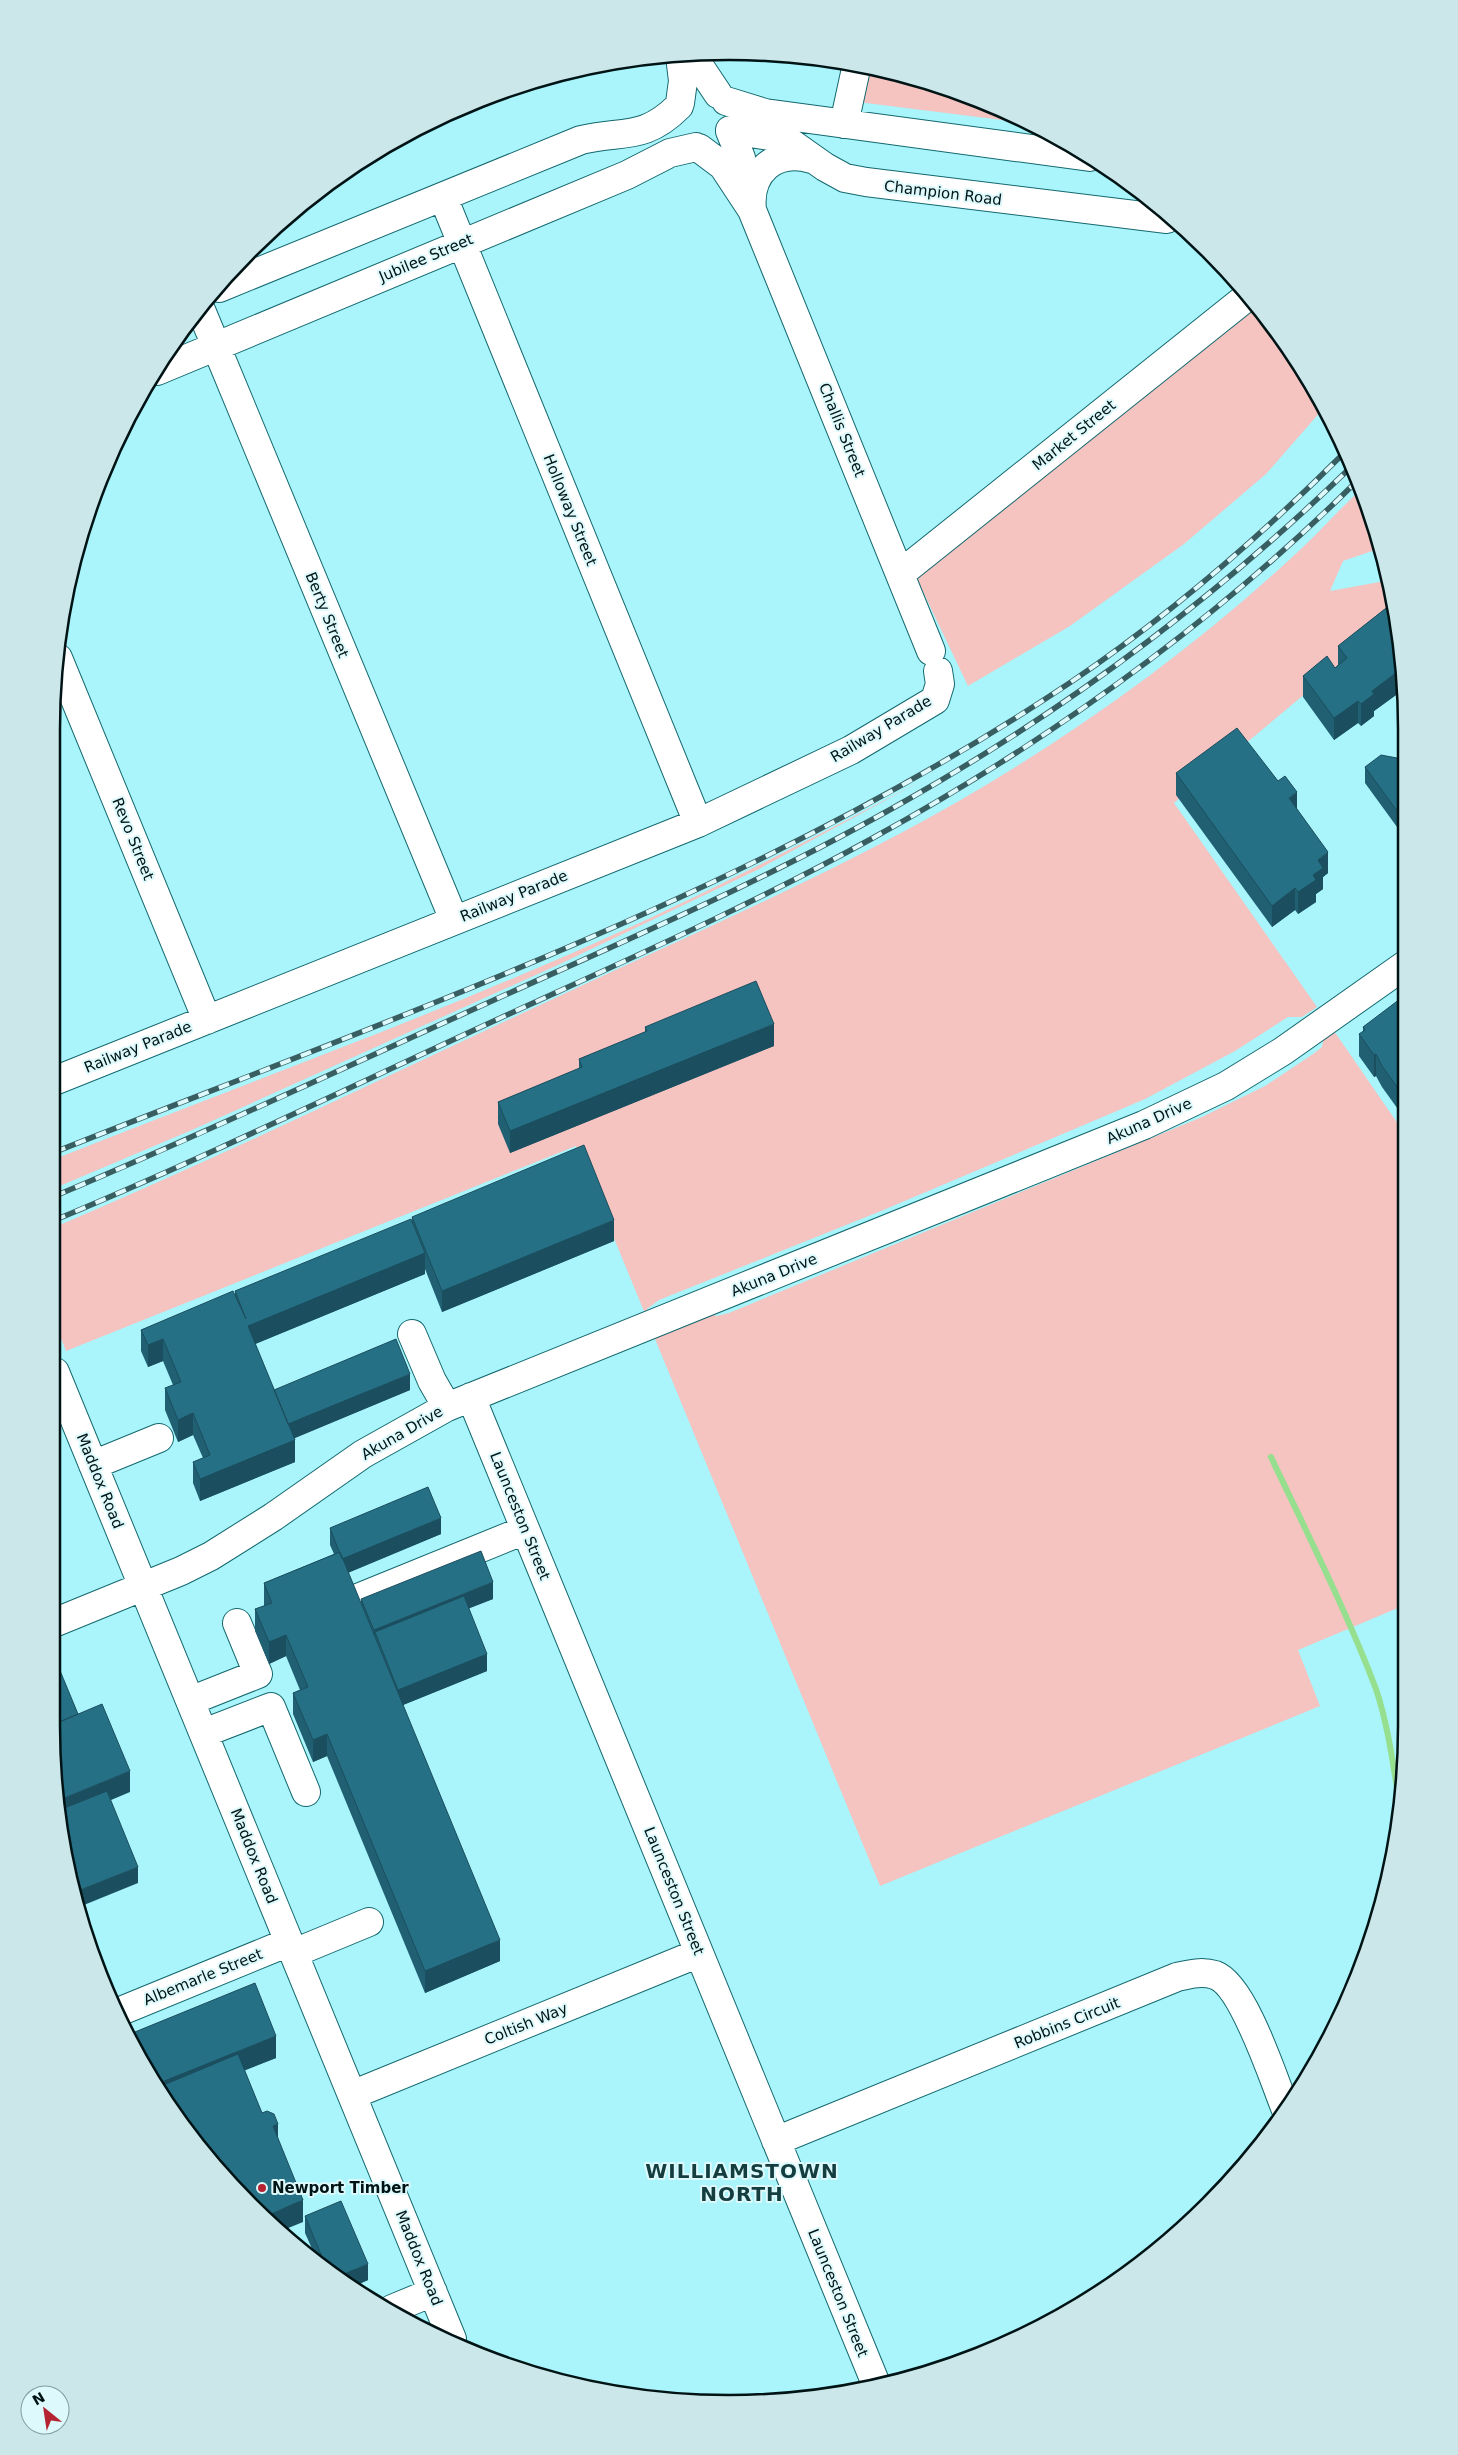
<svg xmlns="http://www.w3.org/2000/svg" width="1458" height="2455" font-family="'DejaVu Sans',sans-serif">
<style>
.green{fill:#f5c3c0}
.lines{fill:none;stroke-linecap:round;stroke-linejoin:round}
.stream{stroke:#96df8f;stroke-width:6}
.minor-casing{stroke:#13686e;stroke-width:30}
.minor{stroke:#fff;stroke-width:28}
.rail-casing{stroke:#385e62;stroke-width:5.5}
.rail{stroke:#ddf9fb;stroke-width:4;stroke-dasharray:11;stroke-linecap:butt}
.wall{fill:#216073}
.shaded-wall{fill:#1b4e5e}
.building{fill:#267086;stroke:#1b4e5e}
.poi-dot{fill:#b52332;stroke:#ddf9fb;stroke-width:2}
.labels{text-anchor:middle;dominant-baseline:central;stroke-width:4;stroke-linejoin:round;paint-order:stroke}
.street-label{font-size:15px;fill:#001416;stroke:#ddf9fb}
.poi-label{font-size:15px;font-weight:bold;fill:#001416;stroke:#ddf9fb;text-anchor:start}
.district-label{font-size:20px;font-weight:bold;letter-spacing:1px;fill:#143d40;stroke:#ddf9fb}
.rim{fill:none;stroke:#001416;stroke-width:2.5}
</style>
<rect width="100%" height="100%" fill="#a9f5fb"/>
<path class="green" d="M 864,65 L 989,103 L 1026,123 L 858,102 Z
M 1256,306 L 1316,390 L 1323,406 L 1322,410 L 1266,474 L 1184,544 L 1070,626 L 968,686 L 916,577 Z
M 1361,489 L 1371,511 L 1378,549 L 1343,561 L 1330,591 L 1385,581 L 1391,615 L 1383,629 L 1174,803 L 1317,1007 L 1302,1017 L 1288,1017 L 1235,1051 L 1145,1099 L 881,1211 L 659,1300 L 647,1309 L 646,1316 L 576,1146 L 66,1351 L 55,1323 L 55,1227 C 218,1158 377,1081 538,1006 C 659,949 782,896 901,833 C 1044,757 1183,660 1302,548 C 1322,529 1341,508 1361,489 Z
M 925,779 L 759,869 L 560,964 L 192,1130 L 55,1188 L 55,1159 C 226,1091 400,1028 570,954 C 691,902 809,840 925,779 Z
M 1334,1031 L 1405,1134 L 1405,1605 L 1298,1650 L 1320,1706 L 880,1886 L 653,1334 L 705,1312 L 717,1316 L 729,1313 L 1202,1117 L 1265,1086 L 1313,1054 L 1322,1047 L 1324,1036 Z"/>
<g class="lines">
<path class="stream" d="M 1271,1457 C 1307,1533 1346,1610 1376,1689 C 1388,1725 1393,1764 1399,1801"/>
<g class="minor-casing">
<path id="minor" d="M 692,55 L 718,94
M 680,56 L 683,81 L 680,103
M 726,101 L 765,113 L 1090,157
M 844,124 L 857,64
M 730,130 L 777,137 L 791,143 L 825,167 L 845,178 L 866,182 L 1167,219
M 730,131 L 741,158 L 749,193
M 699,148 L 723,166 L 752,210 L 931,651
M 443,197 L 698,823
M 752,210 C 748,172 775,148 812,159
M 219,288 L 581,140 C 623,130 644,141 679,106
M 201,310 L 454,920
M 157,371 L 627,175 L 670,153 L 696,147
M 900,574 L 1248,296
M 58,658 L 207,1020
M 54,1081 L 698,823 L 851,750 L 935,700 L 940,684 L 938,671
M 412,1334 L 432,1381 L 447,1407
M 55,1372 L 452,2339
M 471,1397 L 876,2384
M 93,1465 L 159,1438
M 358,1598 L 525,1530
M 56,1622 L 181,1571 L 211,1556 L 273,1517 L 363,1454 L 447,1407 L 1144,1125 L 1226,1086 L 1283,1051 L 1405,965
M 190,1701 L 258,1674 L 237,1623
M 204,1733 L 271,1707 L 306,1792
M 294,1953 L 369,1922
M 116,2013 L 289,1942
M 352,2095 L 699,1953
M 776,2141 L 1177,1977 C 1190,1974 1202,1971 1215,1975 C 1244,1985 1274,2081 1286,2110
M 392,2309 L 433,2292"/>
</g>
<use href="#minor" class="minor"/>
<g class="rail-casing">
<path id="rail" d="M 55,1152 C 400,1015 761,890 1071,682 C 1170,615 1260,537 1344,453
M 55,1196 C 203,1134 348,1066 494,1000 C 633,937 775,876 907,800 C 1069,708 1217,597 1351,467
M 55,1220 C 204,1158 350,1087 496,1020 C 622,962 750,906 871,839 C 1048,742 1214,623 1357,481"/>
</g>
<use href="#rail" class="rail"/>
</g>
<path class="wall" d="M 1390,605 L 1405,684 L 1405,708 L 1396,695 L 1374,711 L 1374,716 L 1361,726 L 1358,723 L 1334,740 L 1303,697 L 1303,676 L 1335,668 L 1338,665 L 1338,646 Z
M 1365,767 L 1405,770 L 1405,838 L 1365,783 Z
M 1176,773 L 1297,809 L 1328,873 L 1323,877 L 1323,889 L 1316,894 L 1316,902 L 1298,914 L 1295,910 L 1272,927 L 1176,795 Z
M 1405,1006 L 1405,1119 L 1382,1087 L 1376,1076 L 1374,1077 L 1359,1056 L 1359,1034 L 1363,1032 L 1363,1027 Z
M 645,1027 L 774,1046 L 510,1153 L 498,1124 L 498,1102 L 579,1069 L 579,1059 L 645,1032 Z
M 412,1217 L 614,1241 L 442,1312 L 425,1269 L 425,1274 L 255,1344 L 274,1390 L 410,1390 L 294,1438 L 295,1462 L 200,1501 L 193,1483 L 193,1462 L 203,1458 L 193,1435 L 178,1442 L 165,1410 L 165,1388 L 173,1385 L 163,1361 L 148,1367 L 141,1351 L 141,1330 L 235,1294 L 235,1291 L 412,1221 Z
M 330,1528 L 441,1534 L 348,1573 L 361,1604 L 361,1599 L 493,1599 L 469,1608 L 487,1671 L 403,1705 L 500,1961 L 425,1993 L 327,1756 L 313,1762 L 293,1714 L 293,1693 L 300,1690 L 286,1656 L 269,1664 L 255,1631 L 255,1609 L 264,1606 L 264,1583 L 334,1554 L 330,1545 Z
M 130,2034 L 276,2058 L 244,2070 L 262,2113 L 278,2139 L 303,2222 L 191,2138 L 130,2039 Z
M 305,2216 L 368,2280 L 350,2288 L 317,2260 L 305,2233 Z"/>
<path class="shaded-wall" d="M 1396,673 L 1396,695 L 1374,711 L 1374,716 L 1361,726 L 1361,704 L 1372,691 Z
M 1358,701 L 1358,723 L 1334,740 L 1334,718 Z
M 1297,792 L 1297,814 L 1289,798 Z
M 1328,852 L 1328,873 L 1323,877 L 1323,889 L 1316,894 L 1316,902 L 1298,914 L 1298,892 L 1313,875 L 1318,860 Z
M 1295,888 L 1295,910 L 1272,927 L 1272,906 Z
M 774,1024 L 774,1046 L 510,1153 L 510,1131 Z
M 1376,1054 L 1376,1076 L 1374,1077 L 1374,1055 Z
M 614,1220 L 614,1241 L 442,1312 L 442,1291 Z
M 425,1253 L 425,1274 L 248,1347 L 248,1326 Z
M 163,1339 L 163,1361 L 148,1367 L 148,1345 Z
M 410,1374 L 410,1390 L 288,1441 L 288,1424 Z
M 193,1413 L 193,1435 L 178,1442 L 178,1420 Z
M 295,1440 L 295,1462 L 200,1501 L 200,1479 Z
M 441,1518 L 441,1534 L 342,1575 L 342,1559 Z
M 58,1558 L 58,1580 L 56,1581 L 56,1559 Z
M 493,1582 L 493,1599 L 379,1644 L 375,1632 L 375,1646 L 374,1646 L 374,1630 Z
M 286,1635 L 286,1656 L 269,1664 L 269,1642 Z
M 487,1654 L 487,1671 L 398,1707 L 398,1690 Z
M 327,1734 L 327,1756 L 313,1762 L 313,1740 Z
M 130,1771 L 130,1792 L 59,1822 L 57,1815 L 57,1801 Z
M 138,1867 L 138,1883 L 79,1907 L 75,1892 Z
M 500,1940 L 500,1961 L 425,1993 L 425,1971 Z
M 276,2036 L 276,2058 L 168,2101 L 157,2084 Z
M 278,2124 L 278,2146 L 273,2126 Z
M 303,2200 L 303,2222 L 281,2231 L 264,2217 Z
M 368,2264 L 368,2280 L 350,2288 L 337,2277 Z"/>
<path class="building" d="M 1390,605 L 1405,686 L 1396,673 L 1372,691 L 1374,694 L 1361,704 L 1358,701 L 1334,718 L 1303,676 L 1327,656 L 1335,668 L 1347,658 L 1338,646 Z
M 1237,728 L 1278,781 L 1285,776 L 1297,792 L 1289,798 L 1328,852 L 1318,860 L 1323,868 L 1313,875 L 1316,880 L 1298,892 L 1295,888 L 1272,906 L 1176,773 Z
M 1381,755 L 1397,758 L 1405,770 L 1405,822 L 1365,767 Z
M 756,981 L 774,1024 L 510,1131 L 498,1102 L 582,1067 L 579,1059 L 647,1031 L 645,1027 Z
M 1400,999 L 1405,1006 L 1405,1098 L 1382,1066 L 1376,1054 L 1374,1055 L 1359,1034 L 1365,1030 L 1363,1027 Z
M 584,1145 L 614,1220 L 442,1291 L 412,1217 Z
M 411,1219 L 425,1253 L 248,1326 L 295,1440 L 200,1479 L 193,1462 L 210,1455 L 193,1413 L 178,1420 L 165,1388 L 181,1382 L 163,1339 L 148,1345 L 141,1330 L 233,1291 L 246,1319 L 235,1291 Z
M 396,1339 L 410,1374 L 288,1424 L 274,1390 Z
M 428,1487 L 441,1518 L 342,1559 L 330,1528 Z
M 481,1551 L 493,1582 L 374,1630 L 361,1599 Z
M 340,1552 L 500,1940 L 425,1971 L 327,1734 L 313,1740 L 293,1693 L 308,1687 L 286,1635 L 269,1642 L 255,1609 L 272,1603 L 264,1583 Z
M 464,1596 L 487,1654 L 398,1690 L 375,1632 Z
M 56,1661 L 78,1714 L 57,1723 Z
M 102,1704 L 130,1771 L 57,1801 L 57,1723 Z
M 107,1791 L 138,1867 L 75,1892 L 57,1815 L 57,1811 Z
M 255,1983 L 276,2036 L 157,2084 L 135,2049 L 130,2034 Z
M 238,2054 L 262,2113 L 267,2111 L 274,2114 L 278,2124 L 273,2126 L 303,2200 L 264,2217 L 250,2205 L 191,2138 L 159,2087 Z
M 341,2201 L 368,2264 L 337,2277 L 327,2269 L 305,2216 Z"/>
<circle class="poi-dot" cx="262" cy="2188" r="5"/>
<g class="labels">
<g class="street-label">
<text transform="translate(943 193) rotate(7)">Champion Road</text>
<text transform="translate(426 258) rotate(-23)">Jubilee Street</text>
<text transform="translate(842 430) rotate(68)">Challis Street</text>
<text transform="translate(1074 435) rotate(-39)">Market Street</text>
<text transform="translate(570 510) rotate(68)">Holloway Street</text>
<text transform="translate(327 615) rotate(68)">Berty Street</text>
<text transform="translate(881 729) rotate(-31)">Railway Parade</text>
<text transform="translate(133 839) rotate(68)">Revo Street</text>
<text transform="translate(514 896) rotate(-22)">Railway Parade</text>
<text transform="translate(138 1047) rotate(-22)">Railway Parade</text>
<text transform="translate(1149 1121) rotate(-24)">Akuna Drive</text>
<text transform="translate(774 1275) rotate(-22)">Akuna Drive</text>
<text transform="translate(402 1433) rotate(-30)">Akuna Drive</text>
<text transform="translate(100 1481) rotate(68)">Maddox Road</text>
<text transform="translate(520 1516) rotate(68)">Launceston Street</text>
<text transform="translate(254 1856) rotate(68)">Maddox Road</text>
<text transform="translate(674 1891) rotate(68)">Launceston Street</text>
<text transform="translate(203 1977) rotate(-22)">Albemarle Street</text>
<text transform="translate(1067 2023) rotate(-22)">Robbins Circuit</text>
<text transform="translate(526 2024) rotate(-22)">Coltish Way</text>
<text transform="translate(419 2258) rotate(68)">Maddox Road</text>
<text transform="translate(838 2293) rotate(68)">Launceston Street</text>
</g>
<g class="poi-label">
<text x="272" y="2188">Newport Timber</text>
</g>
<g class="district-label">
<text x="742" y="2171">WILLIAMSTOWN<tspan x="742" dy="23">NORTH</tspan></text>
</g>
</g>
<path d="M0 0H1458V2455H0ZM729 60H729A669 669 0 0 1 1398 729V1726A669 669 0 0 1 729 2395H729A669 669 0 0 1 60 1726V729A669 669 0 0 1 729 60Z" fill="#cbe7e9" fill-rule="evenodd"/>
<path class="rim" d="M729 60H729A669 669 0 0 1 1398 729V1726A669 669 0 0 1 729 2395H729A669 669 0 0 1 60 1726V729A669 669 0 0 1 729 60Z"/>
<g transform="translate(45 2410) rotate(330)"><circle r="24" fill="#ddf9fb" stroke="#859d9f"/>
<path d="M0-4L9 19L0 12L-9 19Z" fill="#b52332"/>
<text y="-8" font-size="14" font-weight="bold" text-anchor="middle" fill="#001416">N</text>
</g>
</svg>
